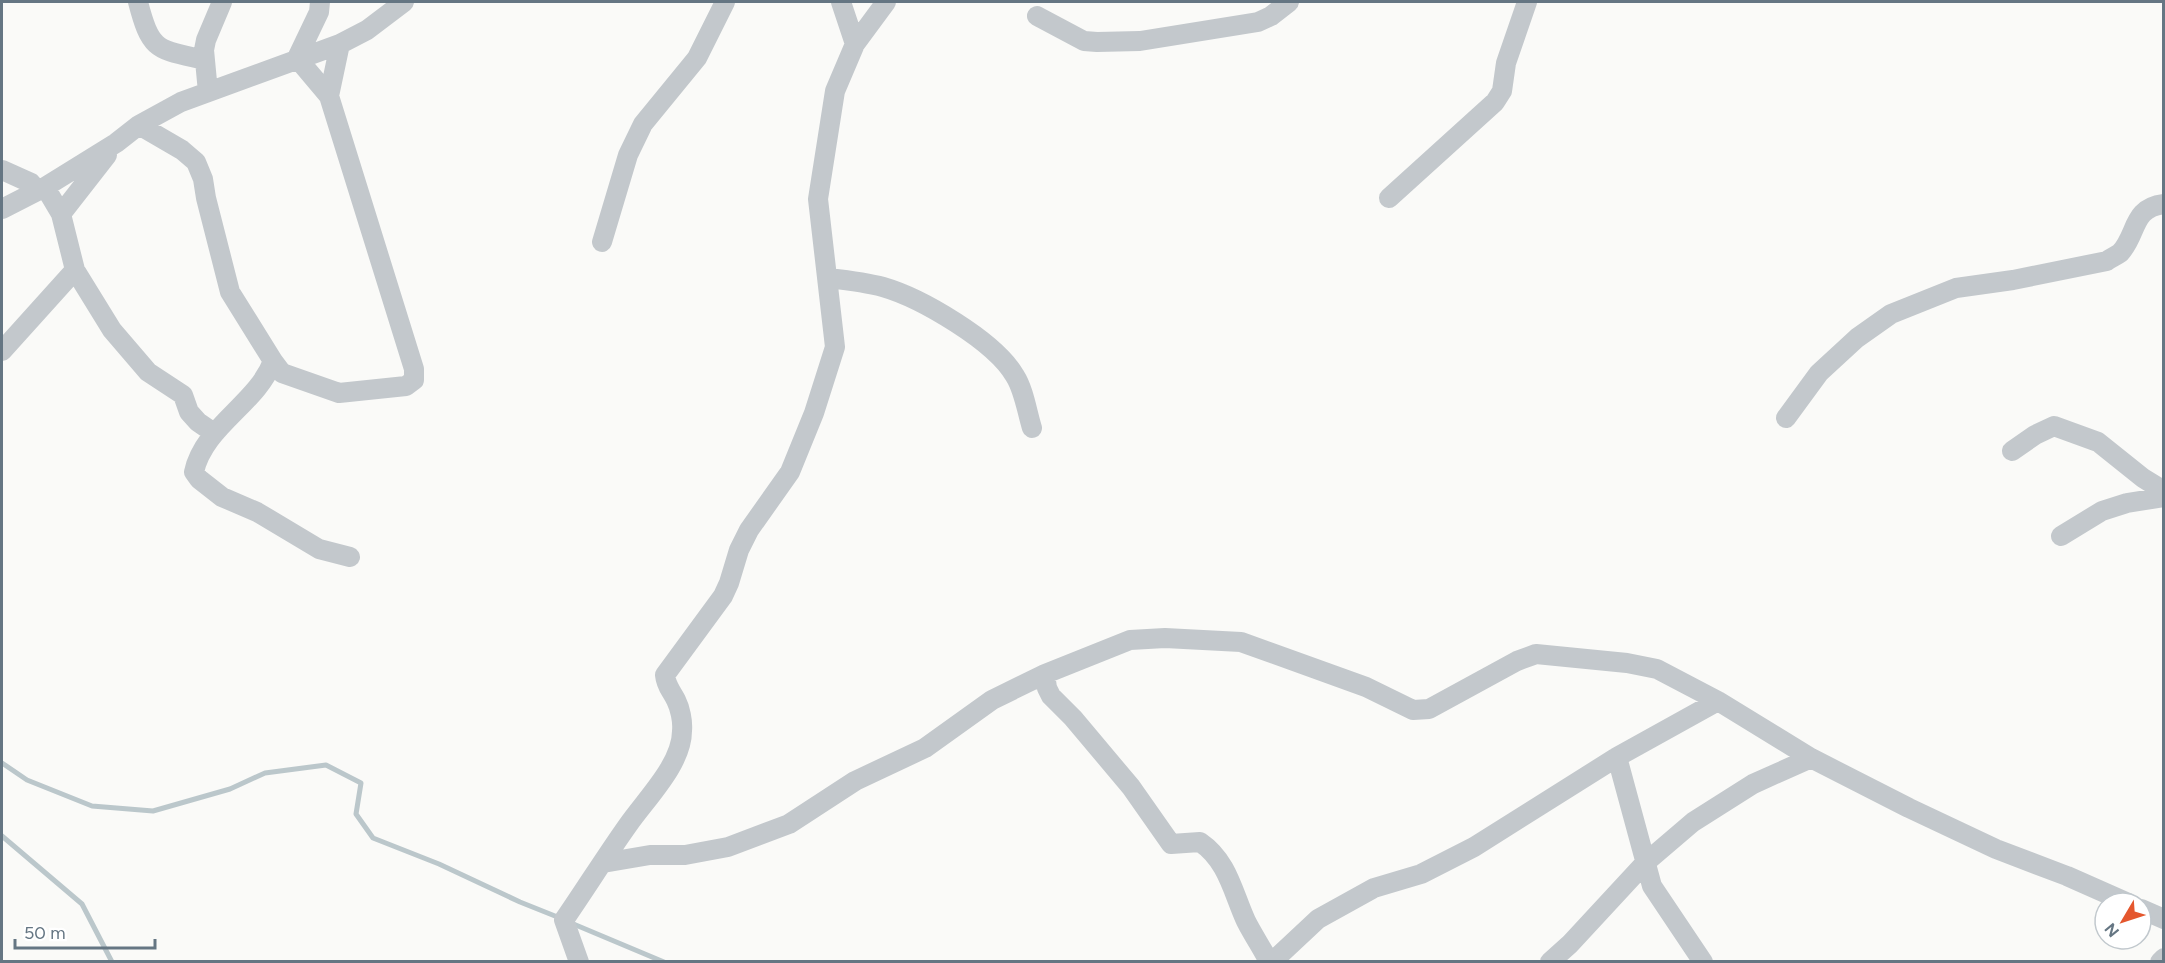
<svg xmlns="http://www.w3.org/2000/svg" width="2165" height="963" font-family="Figtree,sans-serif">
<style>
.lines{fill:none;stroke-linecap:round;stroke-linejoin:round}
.stream{stroke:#bbc7cb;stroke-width:5}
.street{stroke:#c3c8cc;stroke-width:20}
</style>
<rect width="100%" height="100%" fill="#fafaf8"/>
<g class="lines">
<path class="stream" d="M 2,763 L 27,780 L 92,806 L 153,811 L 230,789 L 265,773 L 326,765 L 361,783 L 356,814 L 373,838 L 439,864 L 520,902 L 560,918
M 2,836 L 82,904 L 112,962
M 571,923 L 664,962"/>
<path class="street" d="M 138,2 C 151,52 157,49 205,60
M 841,2 L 855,44
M 1037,16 L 1084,41 L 1097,42 L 1140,41 L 1258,22 L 1271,16 L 1289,2
M 208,92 L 204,50 L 206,40 L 222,2
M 329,96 L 340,44
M 139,125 L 182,150 L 196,162 L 203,179 L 206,198 L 230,292 L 273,361 C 257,404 204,426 194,472 L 199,479 L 222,497 L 257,512 L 319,549 L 350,557
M 2,170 L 31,183 L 38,191
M 45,187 L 61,214 L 75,270 L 112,330 L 148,372 L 183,395 L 189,412 L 198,422 L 214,433
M 1389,198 L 1495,102 L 1502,91 L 1506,63 L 1527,2
M 2,209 L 45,187 L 116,143 L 139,125 L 181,102 L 340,44 L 367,30 L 404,2
M 61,214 L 107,155
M 602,242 L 628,155 L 643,124 L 697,58 L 725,2
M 828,278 C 846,280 865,282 883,287 C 921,298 995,341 1015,376 C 1024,390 1027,412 1032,428
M 2,351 L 75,270
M 273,361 L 282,373 L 339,393 L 406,386 L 414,380 L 414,369 L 329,96 L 297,58 L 319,12 L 320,2
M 1786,418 L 1819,373 L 1857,338 L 1891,314 L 1956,288 L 2013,280 L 2107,261 C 2110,258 2116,256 2120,253 C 2138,234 2131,208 2164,204
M 2012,451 L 2035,435 L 2054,426 L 2098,442 L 2143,478 L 2164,491
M 2061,536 L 2102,511 L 2127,503 L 2164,497
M 1045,674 L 1047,688 L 1051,696 L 1073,718 L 1131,787 L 1171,844 L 1200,842 C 1228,861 1233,893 1246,921 C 1253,935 1262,948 1269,962
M 1617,757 L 1652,886 L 1703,962
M 603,863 L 650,855 L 685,855 L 728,847 L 789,824 L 855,781 L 925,748 L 992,700 L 1045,674 L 1130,640 L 1165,638 L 1241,642 L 1366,687 L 1413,710 L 1429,709 L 1517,661 L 1536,654 L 1627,663 L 1657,669 L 1718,701 L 1811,758 L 1909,808 L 1996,849 L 2067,876 L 2128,903
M 2141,909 L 2164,919
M 579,962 L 564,920 C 586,888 606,856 628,825 C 646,799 682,764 682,731 C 683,721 680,708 676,700 C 671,690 666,686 665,675 L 723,596 L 729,583 L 739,550 L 749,530 L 790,472 L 814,413 L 835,347 L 818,199 L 835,91 L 855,44 L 886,2
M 1272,962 L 1318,919 L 1374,888 L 1421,874 L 1474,847 L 1617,757 L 1718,701
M 1550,962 L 1570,944 L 1645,863 L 1693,822 L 1753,784 L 1811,758
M 2160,962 L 2164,958"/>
</g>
<rect width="2165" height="963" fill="none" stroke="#657683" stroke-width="6"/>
<g transform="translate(2123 921) rotate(231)"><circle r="28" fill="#ffffff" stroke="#c1c8cd" stroke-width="1.5"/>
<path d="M0-4.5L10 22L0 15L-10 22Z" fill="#e4572e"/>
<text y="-9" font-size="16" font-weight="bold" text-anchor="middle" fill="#657683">N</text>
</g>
<path d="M15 939v9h140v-9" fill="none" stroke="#657683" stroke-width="3"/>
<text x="24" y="939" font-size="18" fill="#657683" stroke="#ffffff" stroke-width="4.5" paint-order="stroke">50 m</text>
</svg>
